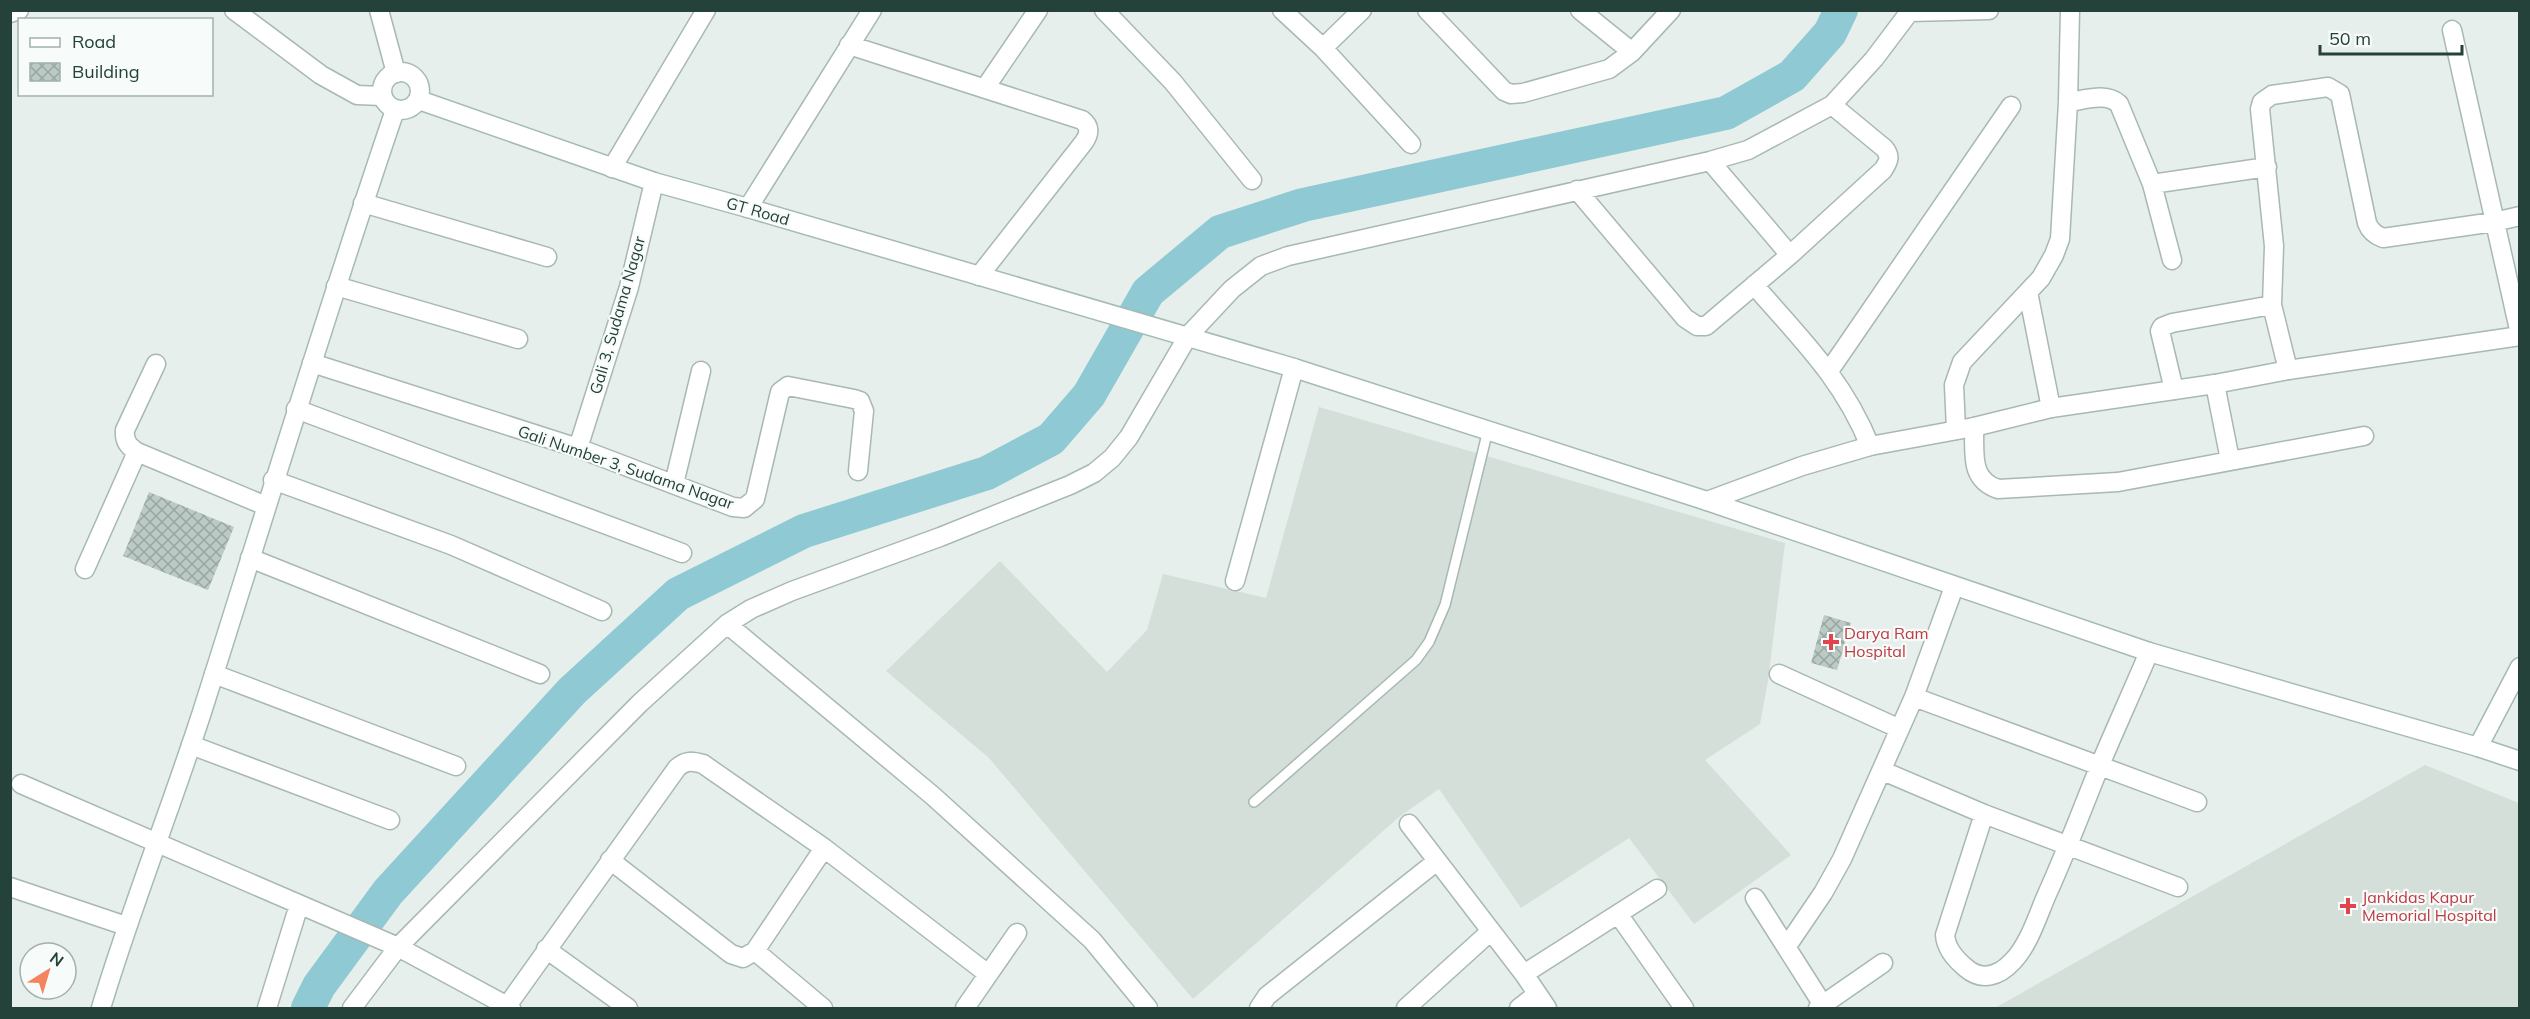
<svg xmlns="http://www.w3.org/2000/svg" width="2530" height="1019" font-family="Mulish,sans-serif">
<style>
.built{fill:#d4dfda}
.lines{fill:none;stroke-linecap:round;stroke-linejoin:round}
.river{stroke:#8ec9d4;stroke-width:34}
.building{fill:url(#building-cross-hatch)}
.service-casing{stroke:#a8b8b2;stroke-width:12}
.minor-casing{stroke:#a8b8b2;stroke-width:21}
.tertiary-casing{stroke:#a8b8b2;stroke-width:21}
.secondary-casing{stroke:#a4bbb3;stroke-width:21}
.service{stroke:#fff;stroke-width:9}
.minor{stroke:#fff;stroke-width:18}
.tertiary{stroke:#fff;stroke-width:18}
.secondary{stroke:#fff;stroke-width:18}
.health-dot{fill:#e0444e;stroke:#f7fbf9;stroke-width:2}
.labels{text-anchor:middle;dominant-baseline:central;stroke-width:4.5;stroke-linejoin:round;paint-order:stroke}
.street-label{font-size:16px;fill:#24423a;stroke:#f7fbf9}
.health-label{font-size:16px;fill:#be3a42;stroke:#f7fbf9;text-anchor:start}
</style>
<defs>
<pattern id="building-cross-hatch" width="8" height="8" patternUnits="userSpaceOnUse" patternTransform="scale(1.5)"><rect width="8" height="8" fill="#bbcac4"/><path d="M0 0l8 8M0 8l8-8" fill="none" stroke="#98a6a0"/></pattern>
</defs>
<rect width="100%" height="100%" fill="#e6efeb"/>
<path class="built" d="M 1319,407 L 1785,543 L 1768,681 L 1760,724 L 1705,760 L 1791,855 L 1694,924 L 1629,838 L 1521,908 L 1439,789 L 1399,817 L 1193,999 L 989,758 L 886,671 L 1000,561 L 1107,672 L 1147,630 L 1163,574 L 1266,598 Z
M 2425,765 L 2519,803 L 2519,1008 L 1995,1008 Z"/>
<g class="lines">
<path class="river" d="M 308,1008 L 319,986 L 388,892 L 572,691 L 678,594 L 804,531 L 987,473 L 1051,439 L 1089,395 L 1148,292 L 1220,232 L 1303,205 L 1726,113 L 1792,76 L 1830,33 L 1841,10"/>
</g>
<path class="building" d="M 149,492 L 234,527 L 208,590 L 123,556 Z
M 1824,615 L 1851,623 L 1837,670 L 1811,663 Z"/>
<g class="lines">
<g class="service-casing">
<path id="service" d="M 1254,802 L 1416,660 L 1429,642 L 1445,605 L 1488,430"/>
</g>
<g class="minor-casing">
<path id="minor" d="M 234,10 L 321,75 L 357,95 L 382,96
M 1104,10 L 1173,82 L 1252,180
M 1282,10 L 1323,48 L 1411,144
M 1427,10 L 1504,91 L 1511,94 L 1523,93 L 1609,69 L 1632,52 L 1671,10
M 1580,10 L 1632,52
M 1910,12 L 1989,10
M 10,13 L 19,10
M 2452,30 L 2520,334
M 849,45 L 1082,120 C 1090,126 1090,133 1084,142 L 979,276
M 1323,48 L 1362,10
M 985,88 L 1038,10
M 2068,102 C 2085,100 2106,92 2119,104 L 2152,184 L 2172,260
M 1710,161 L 1790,255
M 612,168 L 706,10
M 2152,184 L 2267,167
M 1577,190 L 1685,318 L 1697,326 L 1706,326 L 1790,255 L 1883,170 C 1889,161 1891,156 1884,148 L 1832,105
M 363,203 L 547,257
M 748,208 L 872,10
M 1754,285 C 1801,339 1843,379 1870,446
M 336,286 L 518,339
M 2028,292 L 2051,408
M 312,363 L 578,448 L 733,507 L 744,508 L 755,499 L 780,392 L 788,386 L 854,399 L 860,401 L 864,411 L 858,471
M 156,364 L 125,430 C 124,441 128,446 137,452 L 266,506
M 2288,370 L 2272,305 L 2274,246 L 2260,109 L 2262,102 L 2272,95 L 2328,87 L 2340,94 L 2367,223 C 2370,231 2375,235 2383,238 L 2494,222 L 2520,216
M 1829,371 L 2011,106
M 2215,384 L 2230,460
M 2174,390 L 2160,331 L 2162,327 L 2172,323 L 2272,305
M 296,409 L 682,553
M 1974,427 C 1975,453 1969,479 1998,489 L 2118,482 L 2364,436
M 1956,430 L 1954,385 L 1962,362 L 2041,278 L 2054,255 L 2060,239 L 2068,102 L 2070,10
M 578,448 L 629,287 L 654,182
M 273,480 L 451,545 L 602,611
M 674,484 L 701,371
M 250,558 L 540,674
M 85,569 L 137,452
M 1235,581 L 1294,368
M 727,624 L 933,796 L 1092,940 L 1148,1008
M 214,674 L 456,766
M 1779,674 L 1900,729
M 1914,697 L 2197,802
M 191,745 L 390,820
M 2478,747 L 2520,667
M 1883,771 L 1984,814 L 2178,887
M 21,784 L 398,947 L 511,1008
M 1984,814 L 1945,935 C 1946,949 1955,959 1966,968 C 1982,982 1999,976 2013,961 C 2030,943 2038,914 2048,892 C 2067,850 2083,807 2100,765 C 2116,727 2133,690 2149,652
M 1409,824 L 1524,974 L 1547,1008
M 610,860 L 731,954 L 743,958 L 755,951 L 824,848
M 10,887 L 126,926
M 1755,898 L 1823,1005
M 1618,914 L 1684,1008
M 1787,946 L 1823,893 L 1842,859 L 1914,697 L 1954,587
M 546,949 L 628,1008
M 755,951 L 823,1008
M 1524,974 L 1657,889
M 507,1006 L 677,768 C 686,760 692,761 703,764 L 824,848 L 988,974
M 267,1008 L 299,905
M 352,1008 L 398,947 L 640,703 L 727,624 L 751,609 L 792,591 L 940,537 L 1070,485 L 1094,473 L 1112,458 L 1129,437 L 1188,336 L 1232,289 L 1261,266 L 1288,256 L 1710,161 L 1748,150 L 1832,105 L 1874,59 L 1911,10
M 965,1008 L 1017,933
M 1259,1008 L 1267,996 L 1437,861
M 1406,1008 L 1491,931
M 1519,1008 L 1537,994
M 1818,1008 L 1883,963"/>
</g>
<g class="tertiary-casing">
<path id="tertiary" d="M 379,10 L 396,73
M 1707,501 L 1802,466 L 1870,446 L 1974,427 L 2051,408 L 2215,384 L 2288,370 L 2520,336"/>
</g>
<g class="secondary-casing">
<path id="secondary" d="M382 91a19 19 0 1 1 38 0a19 19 0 1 1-38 0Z
M 419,100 L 654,182 L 748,208 L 1294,368 L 1707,501 L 2149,652 L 2478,747 L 2520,761
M 101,1008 C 131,908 170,811 202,712 C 266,511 327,309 395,110"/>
</g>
<use href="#service" class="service"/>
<use href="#minor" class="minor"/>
<use href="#tertiary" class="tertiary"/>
<use href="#secondary" class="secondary"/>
</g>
<g class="health-dot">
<path d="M1828 633h6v6h6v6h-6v6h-6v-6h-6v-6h6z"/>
<path d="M2345 897h6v6h6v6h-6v6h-6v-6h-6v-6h6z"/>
</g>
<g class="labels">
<g class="street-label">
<text transform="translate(758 211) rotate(16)">GT Road</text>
<text transform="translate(617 315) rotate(-74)">Gali 3, Sudama Nagar</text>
<text transform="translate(626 467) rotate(19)">Gali Number 3, Sudama Nagar</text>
</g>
<g class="health-label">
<text x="1844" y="633">Darya Ram<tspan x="1844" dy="18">Hospital</tspan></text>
<text x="2362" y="897">Jankidas Kapur<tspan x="2362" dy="18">Memorial Hospital</tspan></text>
</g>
</g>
<rect width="2530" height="1019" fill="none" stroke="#24423a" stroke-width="24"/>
<rect x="18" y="18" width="195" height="78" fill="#f7fbf9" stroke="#a3b1ad" stroke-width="1.5"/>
<rect x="30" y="38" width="30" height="9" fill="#ffffff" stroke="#a3b1ad" stroke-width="1.5"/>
<text x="72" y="48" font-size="18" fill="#24423a">Road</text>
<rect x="30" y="63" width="30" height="18" fill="url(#building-cross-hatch)" stroke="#a3b1ad" stroke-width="1.5"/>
<text x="72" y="78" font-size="18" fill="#24423a">Building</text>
<g transform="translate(48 971) rotate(37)"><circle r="28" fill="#f7fbf9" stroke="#a3b1ad" stroke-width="1.5"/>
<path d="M0-4.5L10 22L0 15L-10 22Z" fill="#f4845f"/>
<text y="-9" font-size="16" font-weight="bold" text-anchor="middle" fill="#24423a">N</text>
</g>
<path d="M2320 45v9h142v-9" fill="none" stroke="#24423a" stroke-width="3"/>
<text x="2329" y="45" font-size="18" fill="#24423a" stroke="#f7fbf9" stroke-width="4.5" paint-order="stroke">50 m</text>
</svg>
